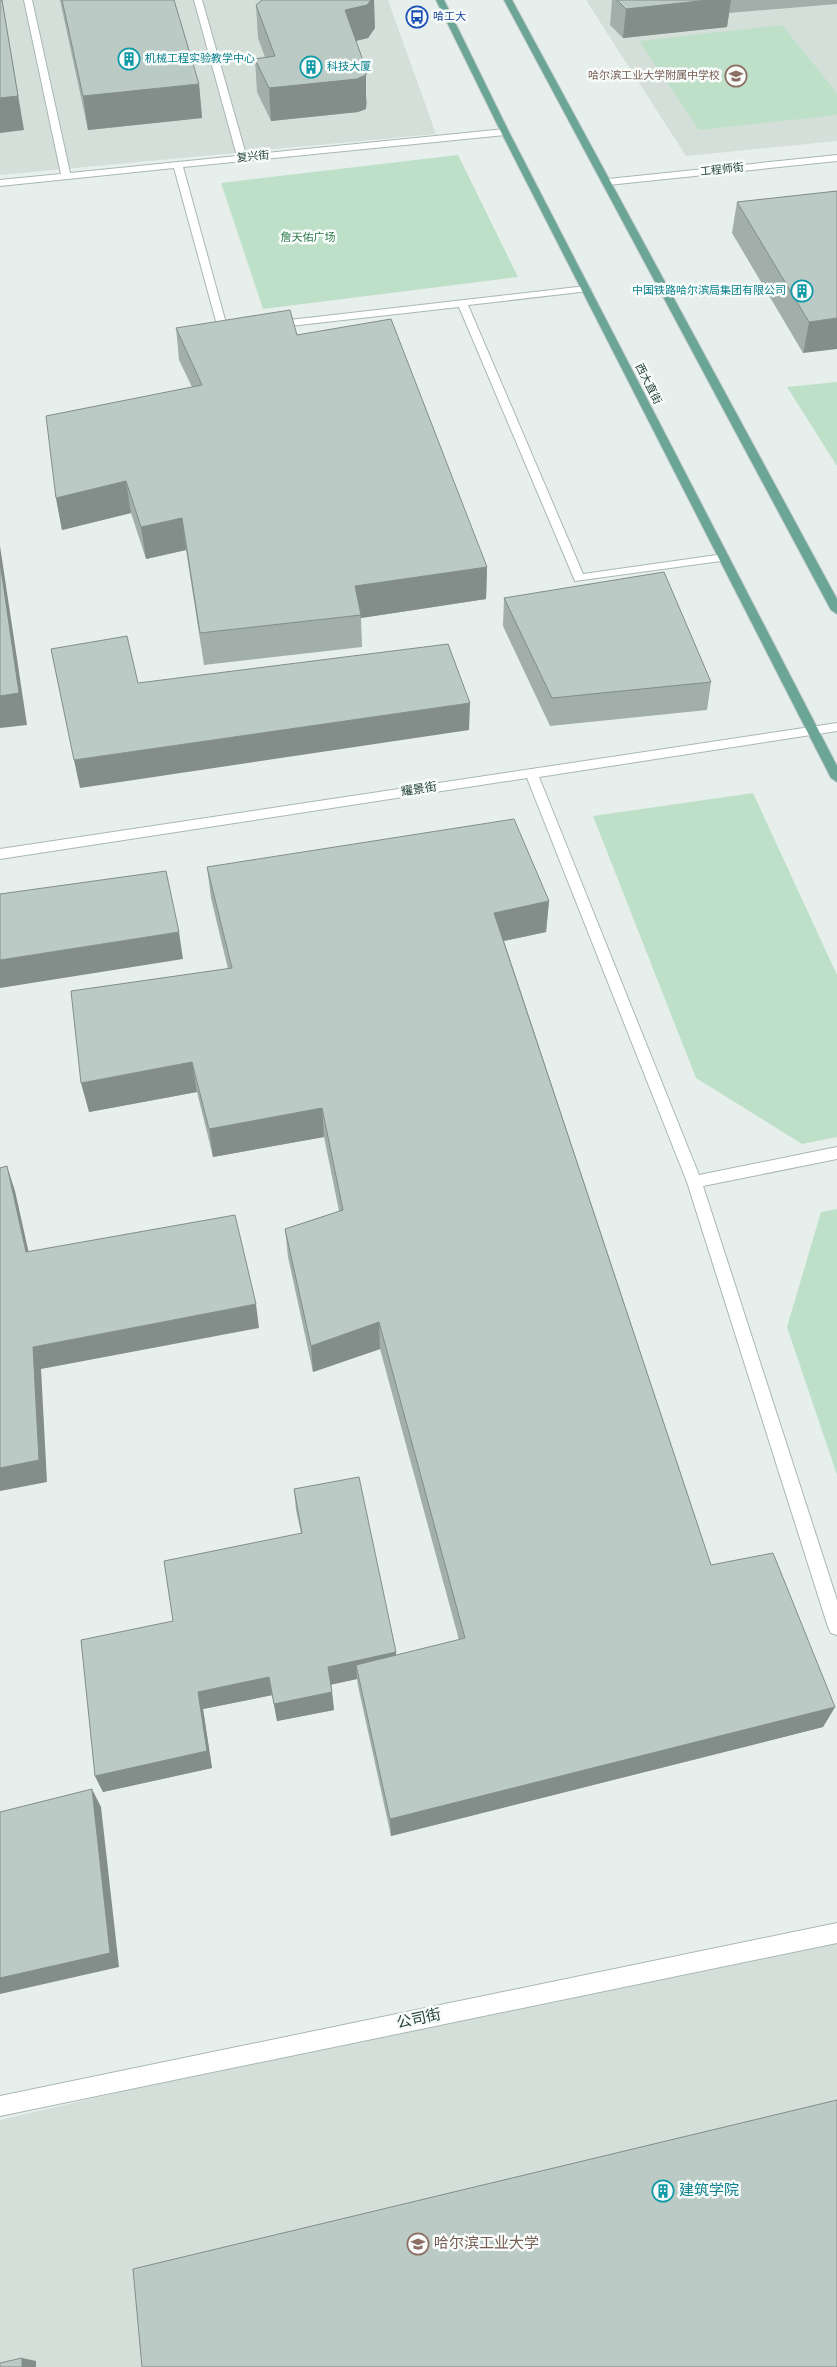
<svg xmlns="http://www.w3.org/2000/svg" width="837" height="2367" font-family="Overpass,'Noto Sans SC',sans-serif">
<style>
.built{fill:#d4dfda}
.green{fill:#bfe0c8}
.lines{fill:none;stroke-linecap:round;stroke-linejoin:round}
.minor-casing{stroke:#a8b8b2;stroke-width:2}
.major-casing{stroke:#c2cac8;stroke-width:2}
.minor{fill:#fff;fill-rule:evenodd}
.major{fill:#6aa596;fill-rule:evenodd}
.wall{fill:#a1aea9}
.shaded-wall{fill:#838d89}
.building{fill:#bbcac4;stroke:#838d89}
.labels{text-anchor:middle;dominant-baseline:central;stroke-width:5;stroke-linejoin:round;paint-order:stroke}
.far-transit-label{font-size:11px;fill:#164399;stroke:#f7fbf9;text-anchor:start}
.far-culture-label{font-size:11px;fill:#0d838f;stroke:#f7fbf9;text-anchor:start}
.far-education-label{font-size:11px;fill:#785e54;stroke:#f7fbf9;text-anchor:end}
.far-street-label{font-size:11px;fill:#24423a;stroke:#f7fbf9}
.far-park-label{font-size:11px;fill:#2d7a4b;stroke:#f7fbf9}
.street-label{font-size:12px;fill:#24423a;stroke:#f7fbf9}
.near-street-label{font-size:15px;fill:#24423a;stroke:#f7fbf9}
.near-culture-label{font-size:15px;fill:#0d838f;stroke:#f7fbf9;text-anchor:start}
.near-education-label{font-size:15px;fill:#785e54;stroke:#f7fbf9;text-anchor:start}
</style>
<rect width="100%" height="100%" fill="#e6efeb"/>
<path class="built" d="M 0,0 L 388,0 L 436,134 L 0,175 Z
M 586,0 L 837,0 L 837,141 L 686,156 Z
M 837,1925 L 837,2367 L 0,2367 L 0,2120 Z"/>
<path class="green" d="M 782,25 L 837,93 L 837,115 L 699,130 L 639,41 Z
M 458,155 L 518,277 L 263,309 L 221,183 Z
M 837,382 L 837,466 L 787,387 Z
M 753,793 L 837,975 L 837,1137 L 802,1144 L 696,1078 L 593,816 Z
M 837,1209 L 837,1475 L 787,1327 L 821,1212 Z"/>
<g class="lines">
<g class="minor-casing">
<path id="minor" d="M 24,0 L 32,0 L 70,173 L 237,156 L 194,0 L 202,0 L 246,155 L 505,129 L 509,132 L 505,135 L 183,167 L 227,327 L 237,329 L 232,332 L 219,332 L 174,168 L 0,186 L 0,180 L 61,174 Z
M 837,155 L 837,161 L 608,185 L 603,182 L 608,179 Z
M 586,286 L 591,289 L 589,291 L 468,305 L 583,574 L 724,554 L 728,556 L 728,560 L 575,581 L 459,307 L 272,328 L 267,325 L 272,322 Z
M 837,723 L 837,731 L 539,777 L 699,1175 L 837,1147 L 837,1159 L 703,1186 L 837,1600 L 837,1635 L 831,1633 L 828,1627 L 687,1182 L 527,778 L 0,859 L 0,849 Z
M 837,1923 L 837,1943 L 0,2116 L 0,2096 Z"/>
</g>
<g class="major-casing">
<path id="major" d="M 436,0 L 444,0 L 509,132 L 837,766 L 837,782 L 831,778 L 501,132 Z
M 504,0 L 512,0 L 837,599 L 837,614 L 831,610 Z"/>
</g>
<use href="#minor" class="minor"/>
<use href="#major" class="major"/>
</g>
<path class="wall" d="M 60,0 L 174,0 L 199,84 L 202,118 L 88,130 Z
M 612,0 L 837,0 L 837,4 L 729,13 L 727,27 L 623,38 L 610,25 Z
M 256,5 L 375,28 L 368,38 L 356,41 L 367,102 L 366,109 L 358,112 L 271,121 L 257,92 L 255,59 L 265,57 L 258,38 Z
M 837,191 L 803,353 L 732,233 L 737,202 Z
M 176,328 L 297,335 L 487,567 L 486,599 L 361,618 L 362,647 L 204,665 L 186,550 L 146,559 L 131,513 L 62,530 L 56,498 L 192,387 L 179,360 Z
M 504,598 L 711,682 L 707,710 L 550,726 L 503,626 Z
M 207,867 L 549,901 L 546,932 L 504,941 L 711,1565 L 835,1707 L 823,1727 L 391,1836 L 358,1686 L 357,1679 L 331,1684 L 334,1710 L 277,1721 L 272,1695 L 203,1709 L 212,1768 L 103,1792 L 95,1776 L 173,1621 L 301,1533 L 296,1510 L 294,1489 L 396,1656 L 459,1640 L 380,1349 L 313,1372 L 288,1257 L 285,1229 L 339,1211 L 324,1137 L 213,1157 L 197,1092 L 89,1112 L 228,969 L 211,898 Z"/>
<path class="shaded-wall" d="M 2,0 L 24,130 L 0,133 L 0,98 Z
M 371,0 L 374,0 L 375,28 L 368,38 L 346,43 L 345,10 Z
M 708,0 L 731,0 L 727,27 L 623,38 L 626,9 Z
M 366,69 L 366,109 L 358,112 L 271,121 L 269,88 Z
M 199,84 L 202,118 L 88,130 L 83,96 Z
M 837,318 L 837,349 L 803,353 L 809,322 Z
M 126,481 L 131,513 L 62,530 L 56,498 Z
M 182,518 L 186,550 L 146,559 L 141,527 Z
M 0,546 L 27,725 L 0,728 Z
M 487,567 L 486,599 L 361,618 L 355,586 Z
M 470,703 L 469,730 L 80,788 L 74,760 Z
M 549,901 L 546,932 L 493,943 L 494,913 Z
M 179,932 L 183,959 L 0,988 L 0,960 Z
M 192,1062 L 197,1092 L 89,1112 L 81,1083 Z
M 322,1108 L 324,1137 L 213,1157 L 209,1129 Z
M 7,1166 L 15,1191 L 34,1276 L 26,1252 Z
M 256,1304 L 259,1328 L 41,1369 L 47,1482 L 0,1491 L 0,1468 L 33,1347 Z
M 379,1322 L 380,1349 L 313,1372 L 311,1346 Z
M 396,1652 L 396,1671 L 356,1665 L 357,1679 L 330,1685 L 328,1667 Z
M 269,1677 L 273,1695 L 203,1709 L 212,1768 L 103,1792 L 95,1776 L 198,1692 Z
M 332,1692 L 334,1710 L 277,1721 L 274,1704 Z
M 835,1707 L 823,1727 L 391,1836 L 390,1819 Z
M 92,1789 L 101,1807 L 119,1967 L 0,1994 L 0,1978 Z
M 22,2358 L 36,2361 L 36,2367 L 22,2367 Z"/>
<path class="building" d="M 0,0 L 2,0 L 18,96 L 0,98 Z
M 62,0 L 174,0 L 199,84 L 83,96 Z
M 262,0 L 371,0 L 367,5 L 345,10 L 366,69 L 366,75 L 357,79 L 269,88 L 255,59 L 275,56 L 256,5 Z
M 617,0 L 708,0 L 626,9 Z
M 837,191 L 837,318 L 809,322 L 737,202 Z
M 290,310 L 297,335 L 391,319 L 487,567 L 355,586 L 361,615 L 200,633 L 182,518 L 141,527 L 126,481 L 56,498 L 46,416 L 202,385 L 176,328 Z
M 0,562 L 19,693 L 0,696 Z
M 664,572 L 711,682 L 552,698 L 504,598 Z
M 127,636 L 138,683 L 448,644 L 470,703 L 74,760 L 51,649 Z
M 514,819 L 549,901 L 494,913 L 711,1565 L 773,1553 L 835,1707 L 390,1819 L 356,1665 L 465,1638 L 379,1322 L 311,1346 L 285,1229 L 343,1210 L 322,1108 L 209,1129 L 192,1062 L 81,1083 L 71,991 L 232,968 L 207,867 Z
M 166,871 L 179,932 L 0,960 L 0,894 Z
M 7,1166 L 26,1252 L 235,1215 L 256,1304 L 33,1347 L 39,1460 L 0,1468 L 0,1168 Z
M 359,1477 L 396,1652 L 328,1667 L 332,1692 L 274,1704 L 269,1677 L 198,1692 L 207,1751 L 95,1776 L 81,1640 L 173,1621 L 164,1561 L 302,1533 L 294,1489 Z
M 92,1789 L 110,1953 L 0,1978 L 0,1812 Z
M 837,2100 L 837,2367 L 142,2367 L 133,2269 Z
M 22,2358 L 22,2367 L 0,2367 L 0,2363 Z"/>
<defs>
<g id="bus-ring" transform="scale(1.125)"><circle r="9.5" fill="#f7fbf9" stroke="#1a4fb4" stroke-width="1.5"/><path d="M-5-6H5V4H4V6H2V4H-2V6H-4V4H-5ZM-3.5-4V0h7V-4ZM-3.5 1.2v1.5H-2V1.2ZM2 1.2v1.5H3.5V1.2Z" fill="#1a4fb4"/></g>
<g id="building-ring" transform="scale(1.125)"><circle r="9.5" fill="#f7fbf9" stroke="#0f9aa8" stroke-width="1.5"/><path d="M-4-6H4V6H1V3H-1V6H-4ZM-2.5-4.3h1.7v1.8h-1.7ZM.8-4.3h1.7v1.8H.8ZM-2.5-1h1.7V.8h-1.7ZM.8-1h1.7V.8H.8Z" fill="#0f9aa8"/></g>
<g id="school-ring" transform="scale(1.125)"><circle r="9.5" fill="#f7fbf9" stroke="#8d6e63" stroke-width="1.5"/><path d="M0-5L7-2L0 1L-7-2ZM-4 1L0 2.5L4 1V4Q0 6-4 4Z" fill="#8d6e63"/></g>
<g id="university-ring" transform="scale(1.125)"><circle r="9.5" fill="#f7fbf9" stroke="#8d6e63" stroke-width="1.5"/><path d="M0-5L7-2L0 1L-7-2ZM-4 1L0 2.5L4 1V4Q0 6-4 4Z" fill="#8d6e63"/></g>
</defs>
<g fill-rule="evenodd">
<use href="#bus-ring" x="417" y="17"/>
<use href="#building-ring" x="129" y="59"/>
<use href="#building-ring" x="311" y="67"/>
<use href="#school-ring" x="736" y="76"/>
<use href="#building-ring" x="802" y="291"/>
<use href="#building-ring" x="663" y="2191"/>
<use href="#university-ring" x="418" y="2244"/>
</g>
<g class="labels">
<g class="far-transit-label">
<text x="433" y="17">哈工大</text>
</g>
<g class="far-culture-label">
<text x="145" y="59">机械工程实验教学中心</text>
<text x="327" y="67">科技大厦</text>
<text x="786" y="291" text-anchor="end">中国铁路哈尔滨局集团有限公司</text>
</g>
<g class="far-education-label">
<text x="720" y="76">哈尔滨工业大学附属中学校</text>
</g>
<g class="far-street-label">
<text transform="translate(253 157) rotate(-6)">复兴街</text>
<text transform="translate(722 170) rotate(-6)">工程师街</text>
<text transform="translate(648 384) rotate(63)">西大直街</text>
</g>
<g class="far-park-label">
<text x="308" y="238">詹天佑广场</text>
</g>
<g class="street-label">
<text transform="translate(419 790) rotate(-9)">耀景街</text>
</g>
<g class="near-street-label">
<text transform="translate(419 2020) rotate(-12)">公司街</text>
</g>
<g class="near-culture-label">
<text x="679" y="2191">建筑学院</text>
</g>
<g class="near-education-label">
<text x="434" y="2244">哈尔滨工业大学</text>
</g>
</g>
</svg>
